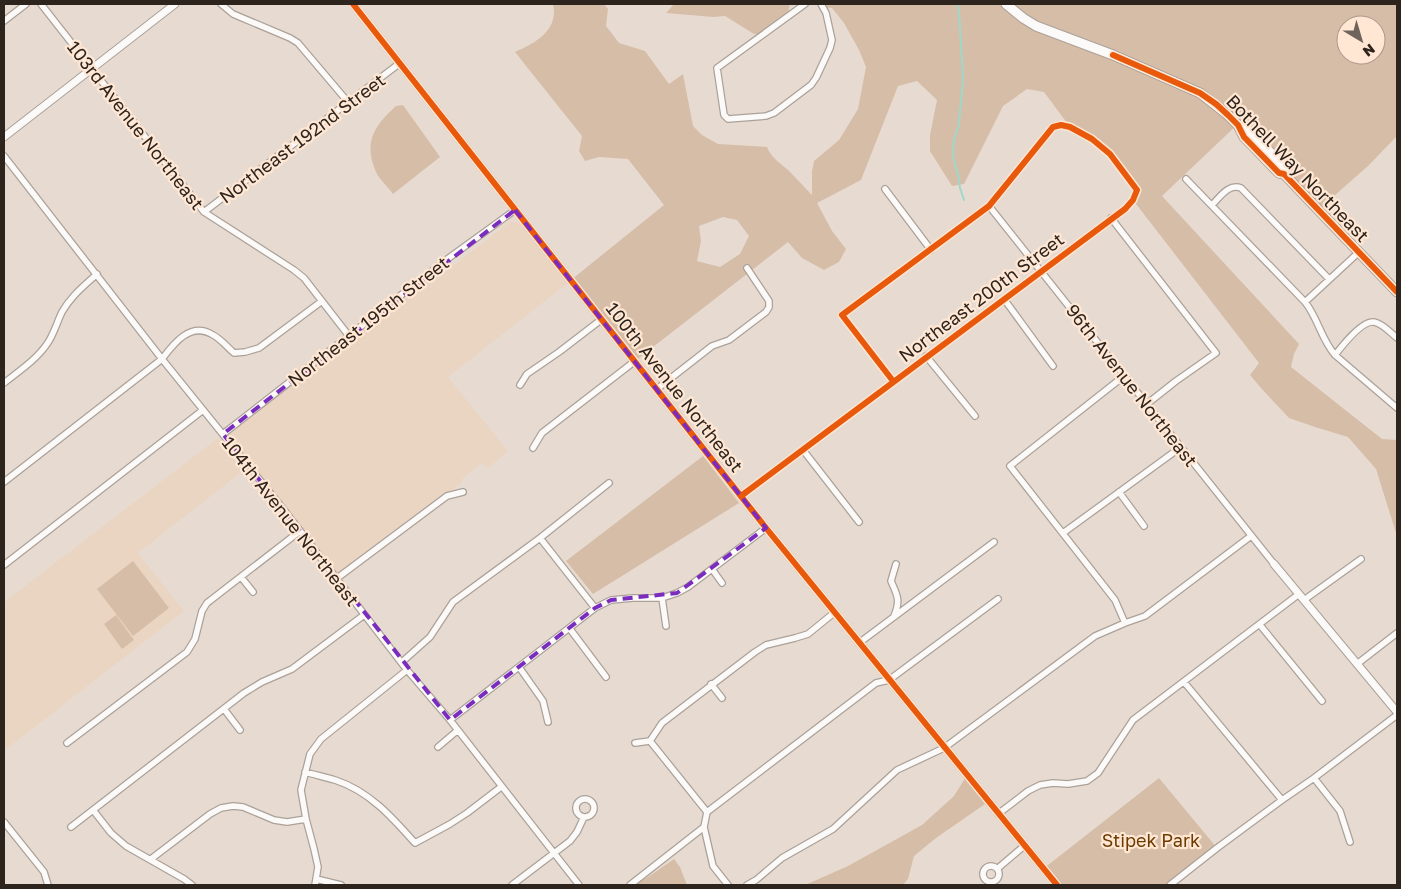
<svg xmlns="http://www.w3.org/2000/svg" width="1401" height="889" font-family="'Golos Text',sans-serif">
<style>
.built{fill:#ead5c3}
.green{fill:#d6bda7;fill-rule:evenodd}
.lines{fill:none;stroke-linecap:round;stroke-linejoin:round}
.stream{stroke:#9fd8cb;stroke-width:2}
.minor-casing{stroke:#aba199;stroke-width:8}
.tertiary-casing{stroke:#aba199;stroke-width:9}
.primary-casing{stroke:#aba199;stroke-width:11}
.minor{stroke:#fbfaf8;stroke-width:5.5}
.tertiary{stroke:#fbfaf8;stroke-width:7}
.primary{stroke:#fbfaf8;stroke-width:9}
.cycleway-casing{stroke:#ffe7d4;stroke-width:9}
.cycleway{stroke:#e8590c;stroke-width:6}
.marked{fill:none;stroke:#7b2cbf;stroke-width:4;stroke-dasharray:10 6;stroke-linejoin:round}
.labels{text-anchor:middle;dominant-baseline:central;stroke-width:4.5;stroke-linejoin:round;paint-order:stroke}
.street-label{font-size:18px;fill:#2d241d;stroke:#ffe7d4}
.park-label{font-size:18px;fill:#6c3b01;stroke:#ffe7d4}
</style>
<rect width="100%" height="100%" fill="#e7dbd1"/>
<path class="built" d="M 511,221 L 521,224 L 568,283 L 448,377 L 508,451 L 488,468 L 482,463 L 462,479 L 462,483 L 455,487 L 447,496 L 336,579 L 274,502 L 243,459 L 223,434 L 425,276 L 431,283 Z
M 218,438 L 243,471 L 138,553 L 184,611 L 4,751 L 4,602 Z"/>
<path class="green" d="M 553,4 L 604,4 L 608,9 L 606,26 L 619,43 L 645,51 L 669,84 L 683,74 L 693,126 L 702,135 L 718,144 L 767,147 C 772,160 783,164 792,174 C 799,181 805,188 812,195 L 812,171 L 814,161 L 839,140 L 858,109 L 866,67 L 859,50 L 844,23 L 832,8 L 823,7 L 821,4 L 1397,4 L 1397,136 L 1368,166 L 1318,210 L 1239,123 L 1162,196 L 1299,344 L 1294,354 L 1291,367 L 1382,439 L 1397,440 L 1397,536 L 1376,469 L 1348,437 L 1315,427 L 1289,418 L 1261,388 L 1250,375 L 1259,363 L 1133,200 L 1137,190 L 1110,154 L 1070,127 L 1044,92 L 1027,89 L 1003,106 L 964,184 L 952,186 L 930,151 L 930,135 L 937,100 L 917,81 L 898,86 L 861,180 L 817,203 L 832,231 L 846,249 L 839,262 L 824,270 L 802,258 L 788,242 L 635,361 L 571,280 L 664,205 L 628,159 L 599,157 L 585,161 L 579,151 L 582,136 L 515,52 C 536,43 559,30 553,4 ZM 1346,25 L 1376,25 L 1376,55 L 1346,55 ZM 723,217 L 737,220 L 749,236 L 740,254 L 720,267 L 697,261 L 701,241 L 699,226 Z
M 674,4 L 790,4 L 787,17 L 763,34 L 754,34 L 725,16 L 713,17 L 666,13 Z
M 403,105 L 440,157 L 393,194 C 388,187 379,179 376,172 C 363,142 374,126 396,106 Z
M 703,456 L 739,503 L 593,594 L 566,561 Z
M 133,561 L 169,608 L 133,636 L 97,589 Z
M 116,615 L 134,640 L 122,649 L 104,624 Z
M 967,775 L 988,802 L 936,838 L 914,856 L 908,879 L 903,885 L 805,885 L 848,866 L 922,825 L 954,796 Z
M 1159,778 L 1217,848 L 1167,885 L 1056,885 L 1043,869 Z
M 674,859 L 680,867 L 687,885 L 634,885 L 651,875 Z"/>
<g class="lines">
<path class="stream" d="M 957,4 L 959,13 L 963,78 L 959,123 L 954,141 L 953,156 L 959,179 L 960,188 L 964,200"/>
<g class="minor-casing">
<path id="minor" d="M 41,4 L 204,212 L 294,270 L 304,278 L 349,336
M 221,4 L 233,14 L 290,38 L 298,43 L 348,102
M 805,4 L 717,68 L 724,115 L 728,119 L 766,116 L 774,113 L 811,85 L 816,78 L 830,48 L 832,40 L 826,13 L 821,4
M 4,21 L 26,4
M 4,156 L 162,359 L 284,510 L 407,670 L 450,720 L 579,885
M 1186,179 L 1305,302 C 1318,318 1321,339 1335,355 L 1397,408
M 885,189 L 931,250
M 1212,205 C 1220,197 1229,183 1241,188 L 1329,279
M 989,206 L 1274,564
M 204,212 L 400,63
M 1111,218 L 1216,353 L 1176,381 L 1147,404
M 1004,299 L 1053,366
M 1305,302 L 1359,252
M 1335,355 C 1342,346 1362,320 1374,322 C 1382,323 1391,333 1397,338
M 926,356 L 975,416
M 1124,376 L 1010,466 L 1115,600 L 1125,623
M 4,383 C 19,371 36,360 47,344 C 54,334 57,322 62,312 C 71,296 84,286 97,274
M 520,385 L 527,374 L 559,352 L 602,319
M 657,389 L 712,346 L 729,340 L 766,312 L 769,307 L 769,301 L 747,268
M 223,434 L 446,260 L 515,210
M 533,448 L 542,433 L 635,361
M 803,450 L 859,522
M 4,482 L 162,359 C 174,343 191,321 213,335 C 221,339 227,347 234,353 L 245,352 L 259,348 L 322,301
M 1119,492 L 1144,526
M 741,496 L 1125,209 L 1133,200 L 1137,190 L 1110,154 L 1092,139 L 1070,127 L 1061,125 L 1053,127 L 989,206 L 842,315 L 893,381
M 1063,533 L 1181,447
M 540,538 L 595,608
M 4,565 L 203,410
M 712,569 L 722,583
M 241,577 L 253,592
M 336,579 L 447,496 L 463,492
M 662,598 L 666,626
M 1304,600 L 1361,559
M 894,616 C 901,600 897,595 891,581 L 896,564
M 1260,625 L 1322,701
M 570,629 L 606,677
M 859,643 L 994,542
M 402,662 L 430,637 L 453,602 L 540,538 L 609,483
M 1357,664 L 1397,633
M 519,667 L 543,701 L 548,722
M 1184,682 L 1282,800
M 711,684 L 722,698
M 224,709 L 240,730
M 450,720 L 595,608 L 611,600 L 633,598 L 662,598 L 677,593 L 688,587 L 766,528
M 650,741 L 662,723 L 755,652 L 766,645 L 795,638 L 808,634 L 835,612
M 650,741 L 707,812 L 704,827 L 713,866 L 728,885
M 67,743 L 187,652 L 195,639 L 202,611 L 207,603 L 300,531
M 635,743 L 650,741
M 438,747 L 458,730
M 305,772 C 315,775 325,777 335,780 C 369,791 392,817 415,843 L 450,824 L 467,813 L 501,787
M 1314,778 L 1340,811 L 1350,842
M576 808a9 9 0 1 1 18 0a9 9 0 1 1-18 0Z
M 93,810 L 111,833 L 126,846 L 184,879 L 192,885
M 707,812 L 876,683 L 889,680 L 998,599
M 998,814 L 1028,791 L 1040,785 L 1053,783 L 1068,784 L 1087,781 L 1098,773 L 1133,720 L 1299,594
M 4,822 L 44,872 L 48,885
M 71,827 L 244,693 L 262,682 L 292,669 L 364,615
M 151,859 L 210,814 L 221,808 L 233,806 L 243,807 L 274,820 L 287,822 L 306,819
M983 874a8 8 0 1 1 16 0a8 8 0 1 1-16 0Z
M 997,869 L 1024,846
M 316,879 L 341,885
M 315,885 L 318,867 L 314,849 L 306,819 L 301,790 L 310,754 L 321,739 L 407,670
M 512,885 L 570,841 L 577,832 L 584,817
M 630,885 L 704,827
M 747,885 L 756,880 L 782,858 L 833,829 L 897,770 L 944,748 L 1095,636 L 1125,623 L 1145,616 L 1251,536
M 1170,885 L 1217,848 L 1282,800 L 1314,778 L 1397,715"/>
</g>
<g class="tertiary-casing">
<path id="tertiary" d="M 353,4 L 766,528 L 1057,885
M 4,137 L 175,4
M 1274,564 L 1397,712"/>
</g>
<g class="primary-casing">
<path id="primary" d="M 1006,4 L 1023,18 L 1036,26 L 1113,55 L 1200,93 L 1228,115 L 1238,125 L 1244,137 L 1279,173 L 1284,174 L 1397,292
M 1238,125 L 1251,132 L 1284,167 L 1284,174"/>
</g>
<use href="#minor" class="minor"/>
<use href="#tertiary" class="tertiary"/>
<use href="#primary" class="primary"/>
<g class="cycleway-casing">
<path id="cycleway" d="M 353,4 L 766,528 L 1057,885
M 1113,55 L 1200,93 L 1216,104 L 1228,115 L 1238,125 L 1244,137 L 1279,173 L 1284,174 L 1397,292
M 741,496 L 1125,209 L 1133,200 L 1137,190 L 1110,154 L 1092,139 L 1070,127 L 1061,125 L 1053,127 L 989,206 L 842,315 L 893,381"/>
</g>
<use href="#cycleway" class="cycleway"/>
</g>
<path class="marked" d="M 515,210 L 766,528 L 677,593 L 611,600 L 595,608 L 450,720 L 223,434 Z"/>
<g class="labels">
<g class="street-label">
<text transform="translate(136 125) rotate(52)">103rd Avenue Northeast</text>
<text transform="translate(302 138) rotate(-37)">Northeast 192nd Street</text>
<text transform="translate(1298 168) rotate(46)">Bothell Way Northeast</text>
<text transform="translate(981 297) rotate(-37)">Northeast 200th Street</text>
<text transform="translate(368 321) rotate(-38)">Northeast 195th Street</text>
<text transform="translate(1132 385) rotate(52)">96th Avenue Northeast</text>
<text transform="translate(675 387) rotate(52)">100th Avenue Northeast</text>
<text transform="translate(291 521) rotate(52)">104th Avenue Northeast</text>
</g>
<g class="park-label">
<text x="1151" y="840">Stipek Park</text>
</g>
</g>
<rect width="1401" height="889" fill="none" stroke="#2d241d" stroke-width="10"/>
<g transform="translate(1361 40) rotate(142)"><circle r="24" fill="#ffe7d4" stroke="#ab998b"/>
<path d="M0-4L9 19L0 12L-9 19Z" fill="#6e645c"/>
<text y="-8" font-size="14" font-weight="bold" text-anchor="middle" fill="#2d241d">N</text>
</g>
</svg>
